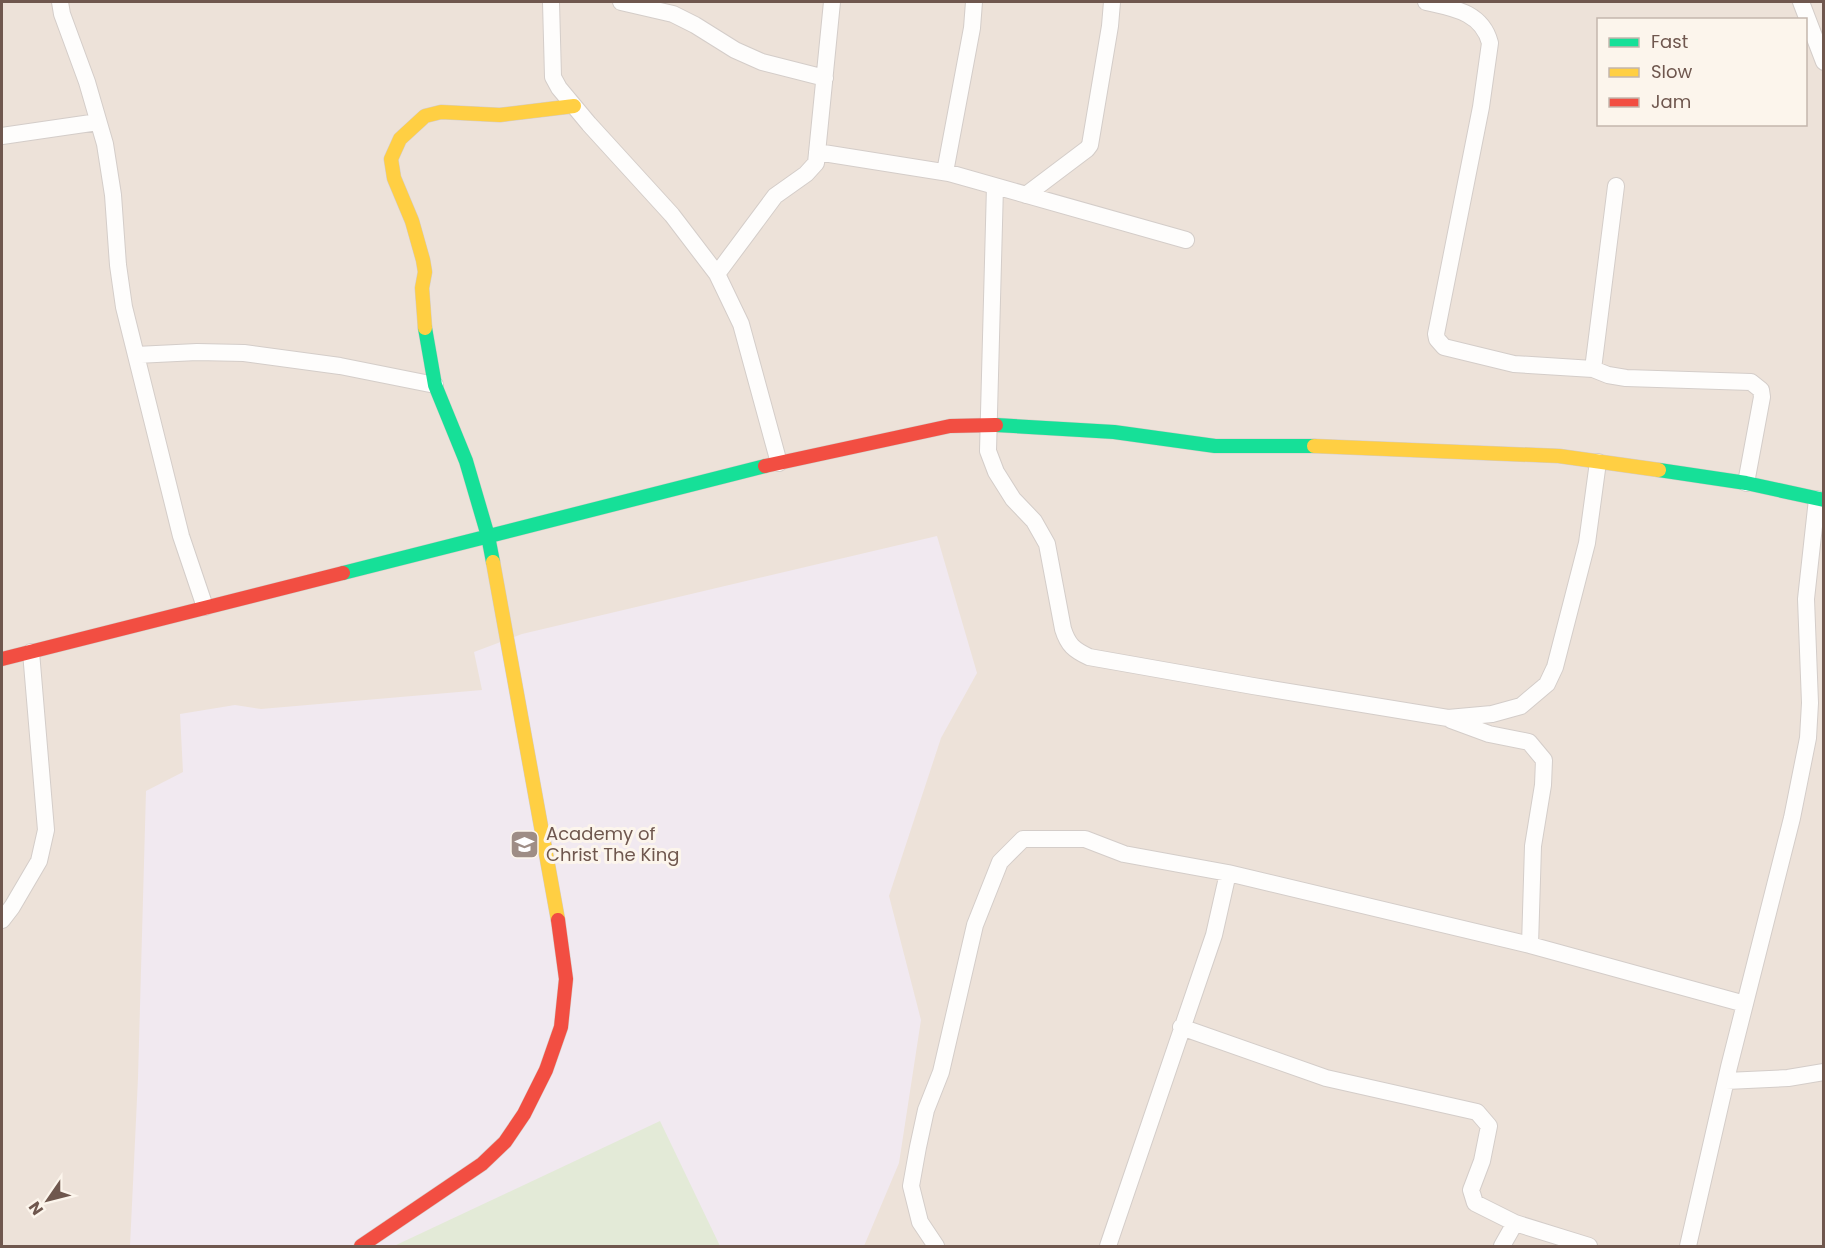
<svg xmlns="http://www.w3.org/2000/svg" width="1825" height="1248" font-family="Poppins,sans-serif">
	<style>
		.residential { fill: #ede2d9; fill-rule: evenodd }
		.education { fill: #f1e9f0 }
		.green { fill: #e3ead7 }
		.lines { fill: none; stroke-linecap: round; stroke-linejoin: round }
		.street-casing { stroke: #d4cdc9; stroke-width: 18 }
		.fast-casing { stroke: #d4ccc7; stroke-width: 15 }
		.slow-casing { stroke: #d4ccc7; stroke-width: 15 }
		.jam-casing { stroke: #d4ccc7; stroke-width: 15 }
		.street { stroke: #fefdfc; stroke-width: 16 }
		.fast { stroke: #16e098; stroke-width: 14 }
		.slow { stroke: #ffcf43; stroke-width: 14 }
		.jam { stroke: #f24e42; stroke-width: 14 }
		.labels { text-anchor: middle; stroke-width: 6; stroke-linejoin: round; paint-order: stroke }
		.poi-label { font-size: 18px; fill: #6f574e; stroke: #fcf5ec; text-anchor: start }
	</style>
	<rect width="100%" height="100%" fill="#f5f0ea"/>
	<path class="residential" d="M2 2H1823V1246H2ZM1598 20H1806V124H1598Z"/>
	<path class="education" d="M937 536 977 673 941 738 889 896 921 1020 899 1163 864 1246H130L138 1078 146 791 183 772 180 714 235 705 261 709 482 690 474 652 522 634Z"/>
	<path class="green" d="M660 1121 720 1246H394Z"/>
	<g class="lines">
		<defs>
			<path id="street" d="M60 2 62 14 87 82 105 144 113 195 118 265 124 307 181 536 205 607
				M551 2 553 77 559 88 589 124 672 215 717 274 741 324 779 463
				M621 2 673 14 695 25 735 50 762 62 825 78
				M1426 2C1453 8 1482 12 1490 43L1481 107 1436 334 1437 339 1444 347 1514 364 1593 369 1608 375 1626 378 1751 382 1761 390 1762 397 1746 483
				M1801 2 1824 62
				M2 136 98 122
				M817 152 949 173 1186 240
				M945 172 972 28 974 2
				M995 186 988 451 996 472 1013 499 1034 521 1047 544 1063 629C1068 645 1074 650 1089 657L1253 686 1448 718 1492 714 1521 706 1547 684 1555 667 1587 543 1598 462
				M1026 195 1087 149 1090 145 1110 26 1112 2
				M717 274 775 196 806 174 816 163 832 2
				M136 355 197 352 244 353 340 366 435 385
				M1593 369 1616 186
				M1451 720 1489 734 1529 742 1544 760 1543 785 1533 846 1530 945
				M1228 873 1530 945 1745 1004
				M2 920 12 907 39 861 46 830 31 652
				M1181 1027 1326 1078 1477 1112 1489 1126 1482 1161 1471 1190 1475 1203 1515 1223 1589 1246
				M1726 1081 1788 1078 1824 1072
				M936 1246 920 1222 911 1186 918 1147 926 1110 941 1072 975 925 1000 862 1023 839H1085L1124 854 1228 873 1214 935 1108 1246
				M1502 1246 1515 1223
				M1688 1246 1729 1067 1792 818 1808 738 1810 703 1806 599 1817 499"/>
			<path id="fast" d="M425 328 435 385 466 461 488 536 493 562
				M996 425 1114 432 1215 446H1314
				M1659 470 1746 483 1824 500
				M343 573 765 466"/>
			<path id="slow" d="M425 328 422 288 425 272 423 260 412 221 394 178 391 159 400 139 425 116 441 112 500 115 574 106
				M1314 446 1559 456 1659 470
				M493 562 558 920"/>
			<path id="jam" d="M765 466 950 426 996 425
				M2 659 343 573
				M361 1246 482 1164 505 1142 524 1114 546 1070 561 1027 566 979 558 920"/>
		</defs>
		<use href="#street" class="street-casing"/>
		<use href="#fast" class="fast-casing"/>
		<use href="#slow" class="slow-casing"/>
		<use href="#jam" class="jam-casing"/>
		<use href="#street" class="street"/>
		<use href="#fast" class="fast"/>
		<use href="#slow" class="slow"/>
		<use href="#jam" class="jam"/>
	</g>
	<defs>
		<symbol id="school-square" viewBox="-11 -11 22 22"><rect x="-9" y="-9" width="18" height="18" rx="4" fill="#9e8d85" stroke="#fcf5ec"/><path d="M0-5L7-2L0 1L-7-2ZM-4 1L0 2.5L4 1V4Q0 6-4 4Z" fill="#fff"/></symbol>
	</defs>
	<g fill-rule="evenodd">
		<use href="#school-square" x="508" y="828" width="33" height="33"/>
	</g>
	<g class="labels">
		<g class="poi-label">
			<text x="546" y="840">Academy of<tspan x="546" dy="21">Christ The King</tspan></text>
		</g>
	</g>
	<rect width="1825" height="1248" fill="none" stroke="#6f574e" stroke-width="6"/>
	<rect x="1597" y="18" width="210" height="108" fill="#fcf5ec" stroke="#c4b6ad" stroke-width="1.5"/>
	<rect x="1609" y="38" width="30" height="9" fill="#16e098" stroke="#c4b6ad" stroke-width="1.5"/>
	<text x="1651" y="48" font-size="18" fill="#6f574e">Fast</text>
	<rect x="1609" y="68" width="30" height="9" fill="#ffcf43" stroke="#c4b6ad" stroke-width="1.5"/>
	<text x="1651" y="78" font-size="18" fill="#6f574e">Slow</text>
	<rect x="1609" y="98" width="30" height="9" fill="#f24e42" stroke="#c4b6ad" stroke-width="1.5"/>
	<text x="1651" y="108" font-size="18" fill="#6f574e">Jam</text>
	<g transform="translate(48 1200) rotate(235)" stroke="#fcf5ec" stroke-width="4.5" paint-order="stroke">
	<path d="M0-4.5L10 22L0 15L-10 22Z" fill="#6f574e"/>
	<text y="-9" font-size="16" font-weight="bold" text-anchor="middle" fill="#6f574e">N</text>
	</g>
</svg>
